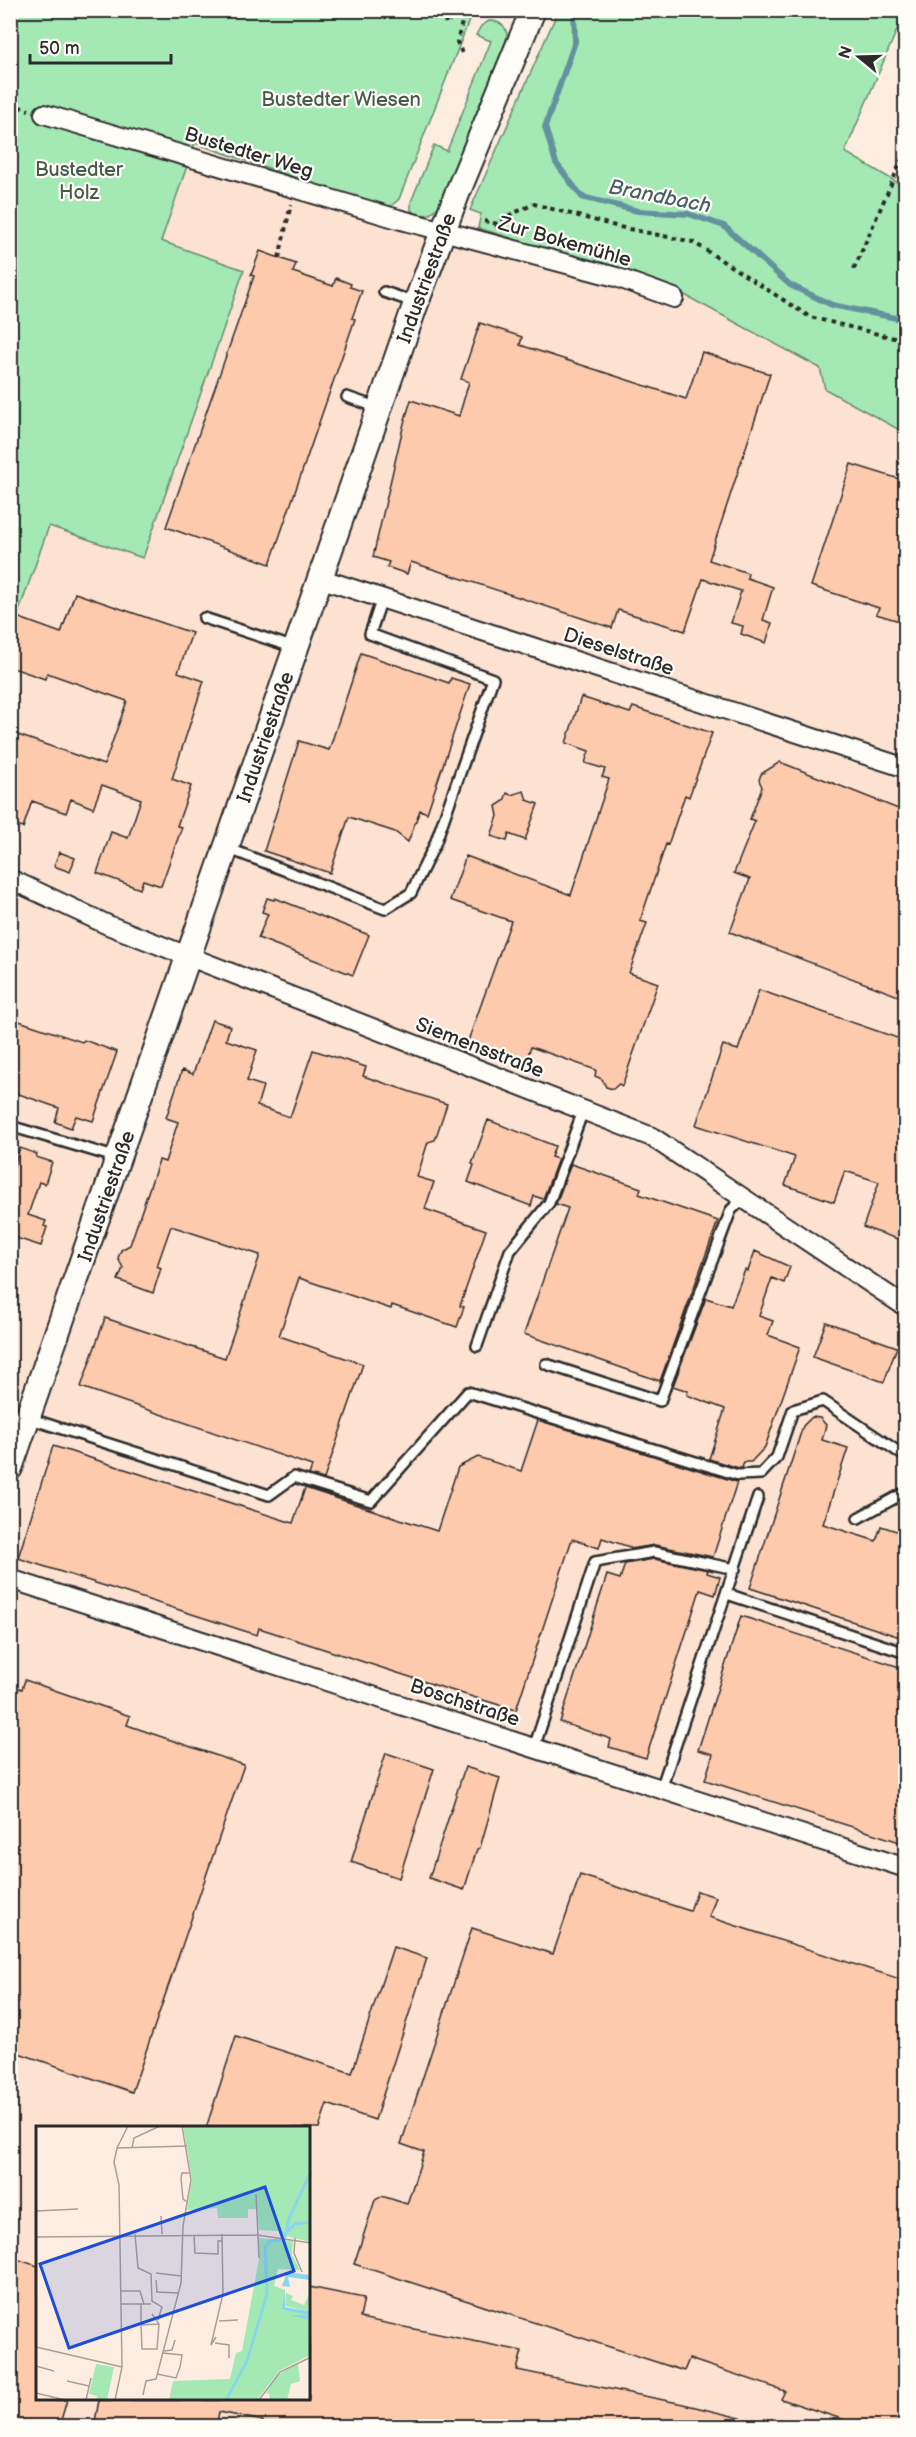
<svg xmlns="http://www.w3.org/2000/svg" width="916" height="2437" font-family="'Balsamiq Sans',sans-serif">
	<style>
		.built { fill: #fde2d1; fill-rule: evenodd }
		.green { fill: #a4e9b4; stroke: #688a70; stroke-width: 1.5 }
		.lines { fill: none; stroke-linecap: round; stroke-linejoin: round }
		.stream { stroke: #64929e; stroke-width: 6 }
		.building { fill: #fdcaad; stroke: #2b2b2b; stroke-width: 1.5 }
		.lane-casing { stroke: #2b2b2b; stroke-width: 14 }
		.street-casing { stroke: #2b2b2b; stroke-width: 22 }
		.secondary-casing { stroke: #2b2b2b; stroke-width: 28 }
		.path { stroke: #2b2b2b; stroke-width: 4; stroke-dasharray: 4.5 4.5; stroke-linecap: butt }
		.lane { stroke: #fdfcf7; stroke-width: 9 }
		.street { stroke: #fdfcf7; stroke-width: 18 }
		.secondary { stroke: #fdfcf7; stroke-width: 24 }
		.labels { text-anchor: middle; stroke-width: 4.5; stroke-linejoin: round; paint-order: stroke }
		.park-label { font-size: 20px; fill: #495a4d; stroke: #fdfcf7 }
		.street-label { font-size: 20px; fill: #2b2b2b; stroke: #fdfcf7 }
		.water-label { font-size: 21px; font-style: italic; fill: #485f64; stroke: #fdfcf7 }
		.inset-river { fill: none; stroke: #8ad7ea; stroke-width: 3 }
		.inset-road { fill: none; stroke: #a99f98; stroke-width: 1.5 }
		.view { fill: #1d4ed8; fill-opacity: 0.15; stroke: #1d4ed8; stroke-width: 3 }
		.inset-edge { fill: none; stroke: #2b2b2b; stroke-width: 3 }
	</style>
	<rect width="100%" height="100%" fill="#fdede1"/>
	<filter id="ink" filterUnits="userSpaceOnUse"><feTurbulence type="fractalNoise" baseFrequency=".0167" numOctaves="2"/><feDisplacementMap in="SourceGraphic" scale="12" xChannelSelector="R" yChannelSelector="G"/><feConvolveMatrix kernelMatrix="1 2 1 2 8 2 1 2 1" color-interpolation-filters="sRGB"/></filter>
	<g filter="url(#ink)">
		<path class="built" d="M195 143 378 206 478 228 630 274 679 292 820 368 825 389 905 433V2426H11L10 706 21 674 11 670V634L49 525 143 557 244 270 160 241ZM38 2128H309V2400H38Z"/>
		<path class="green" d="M11 11H484L472 13 399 199 390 207 378 206 195 143 161 241 244 270 143 558 49 526 11 634Z
			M558 11H905L845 152 905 187V433L825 389 820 368 679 292 630 274 478 228 481 214 470 210Z
			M489 21C502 21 509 28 506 41L439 206 430 214 417 216 411 210V202L434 145 447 151 491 41 476 35 481 26Z"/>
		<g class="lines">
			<path class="stream" d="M574 10 575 42 545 127 556 163 582 197 638 211 689 214 724 226 790 285 832 305 906 320"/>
		</g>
		<path class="building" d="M260 251 296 264 293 272 333 286 336 278 351 284 350 287 362 291 352 318 355 319 270 564 166 527 254 276 251 275Z
			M480 323 522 337 520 345 686 399 702 352 770 374 709 560 748 573 747 578 773 587 763 620 772 623 766 643 741 634 743 626 731 623 741 591 703 579 685 631 618 610 612 628 411 562 407 574 387 567 389 562 373 557 404 423 411 400 459 416 469 382 461 379Z
			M851 464 906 481V623L876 614 879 608 811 586Z
			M75 593 192 633 178 672 204 681 172 779 191 786 177 826 182 827 161 886 143 880 140 889 97 873 111 832 128 838 141 799 102 785 93 808 71 799 66 813 32 801 23 828 10 824V758L18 735 104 765 127 701 47 673 45 679 10 667V636L17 617 61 633Z
			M361 653 449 683 451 678 470 684 427 813 420 810 408 842 395 832 349 817 330 873 264 851 299 741 329 750Z
			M581 697 630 713 633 707 712 733 689 797 685 795 668 845 666 844 640 921 647 923 629 973 658 983 622 1086 619 1084 613 1089 606 1087 602 1079 595 1076 596 1070 531 1047 526 1061 468 1041 511 921 450 900 466 856 571 895 609 779 602 777 605 769 585 763 589 751 566 743Z
			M780 762 906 812V999L730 932 750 879 734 873 755 821 750 819 762 787 759 780 761 774Z
			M524 791 527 800 538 804 525 840 509 834 507 841 491 836 498 816 496 806 504 801 507 793 511 795Z
			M59 852 75 858 70 872 54 866Z
			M267 898 274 900 275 898 369 935 353 975 258 938 268 914 262 912Z
			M759 990 906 1041V1242L863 1227 879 1182 845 1171 834 1202 785 1185 795 1157 696 1125 723 1045 738 1050Z
			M10 1018 82 1042 84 1040 117 1052 93 1121 76 1116 71 1128 55 1122 59 1108 10 1091Z
			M212 1020 230 1026 226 1040 257 1050 247 1081 263 1086 257 1106 290 1117 313 1050 366 1067 363 1076 447 1104 435 1140 428 1142 417 1177 434 1182 425 1209 486 1230 460 1306 464 1307 457 1327 392 1305 391 1309 299 1278 279 1336 363 1364 324 1479 309 1475 312 1466 81 1387 105 1318 225 1358 260 1255 171 1226 157 1266 161 1268 153 1293 118 1280 123 1268 118 1258 121 1250 130 1245 159 1160 165 1162 178 1122 166 1118 182 1070 193 1074Z
			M488 1120 555 1146 551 1157 558 1159 543 1199 534 1196 531 1206 468 1182 474 1165 472 1164Z
			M20 1148 37 1154 36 1157 52 1162 45 1184 39 1182 28 1215 46 1221 44 1226 47 1227 41 1246 10 1236V1177Z
			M571 1164 641 1188 639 1194 718 1221 660 1381 524 1334 568 1208 556 1204Z
			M755 1251 790 1267 784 1283 772 1278 759 1316 773 1321 768 1335 800 1347 765 1447 751 1462H744L742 1468H739L709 1459 725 1409 687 1395 688 1391 673 1386 706 1298 731 1306 745 1270 748 1271Z
			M826 1322 897 1347 884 1382 813 1357Z
			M812 1417 820 1418 826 1425 822 1440 848 1448 823 1524 876 1541 881 1526 906 1534V1639L750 1588 803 1426Z
			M538 1420 737 1482 713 1557 655 1545 630 1549V1547L602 1538 599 1548 572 1539 516 1710 447 1689 259 1628 257 1635 18 1558 53 1446 293 1523 305 1488 437 1531 458 1467 478 1457 521 1471Z
			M654 1559 708 1570 707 1573 720 1577 715 1595 700 1590 646 1758 609 1747 611 1739 560 1722 607 1575 620 1579 625 1564Z
			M741 1616 906 1669V1844L705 1780 713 1754 698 1750Z
			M25 1680 130 1716 127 1725 244 1765 132 2092 10 2050V1685L22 1689Z
			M386 1753 434 1769 399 1878 351 1862Z
			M465 1767 500 1778 480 1848 477 1849 464 1890 429 1878Z
			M580 1875 690 1911 697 1891 716 1897 709 1917 906 1981V2427H866L781 2399 785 2391 689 2359 684 2371 354 2264 375 2200 382 2196 407 2204 424 2152 401 2144 472 1928 553 1954Z
			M393 1947 427 1958 375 2120 327 2104 319 2128H206L236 2036 352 2073Z
			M10 2257 38 2266V2400H67L59 2427H10Z
			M309 2287 364 2298 360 2318 522 2351 517 2370 683 2404 749 2420V2427H261L263 2421 219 2412 216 2427H94L99 2400H309Z"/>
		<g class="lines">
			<defs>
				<path id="lane" d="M384 292 414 302
					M347 397 379 408
					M204 618 295 648
					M227 848 385 909 411 893 435 844 493 679 370 634 382 598
					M10 1126 118 1158
					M477 1346 510 1251 549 1203 583 1111
					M546 1364 660 1401 731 1210 743 1199
					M28 1418 269 1495 294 1477 371 1501 468 1392 738 1475 761 1474 777 1457 793 1410 823 1401 906 1457
					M858 1518 906 1492
					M727 1594 906 1653
					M534 1748 595 1562 654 1552 735 1569
					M661 1789 758 1497"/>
				<path id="street" d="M44 114 398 219 616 277 674 298
					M319 578 906 768
					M10 879 108 925 652 1137 906 1307
					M10 1579 906 1868"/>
				<path id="secondary" d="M10 1468 416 303 457 194 533 10"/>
			</defs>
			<use href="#lane" class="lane-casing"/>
			<use href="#street" class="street-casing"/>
			<use href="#secondary" class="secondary-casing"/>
			<path class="path" d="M443 10 446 24 459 10
				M462 53 457 42 465 10
				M10 104 29 110
				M484 221 498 224
				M496 228 503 218 534 204 619 227 693 242 810 317 906 341
				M279 258 291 204
				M854 269 906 150"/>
			<use href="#lane" class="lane"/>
			<use href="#street" class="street"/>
			<use href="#secondary" class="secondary"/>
		</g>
	</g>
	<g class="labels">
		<g class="park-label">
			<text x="341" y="106">Bustedter Wiesen</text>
			<text x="79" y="176">Bustedter<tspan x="79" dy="23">Holz</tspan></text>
		</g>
		<g class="street-label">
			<text transform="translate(249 152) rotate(17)" y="7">Bustedter Weg</text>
			<text transform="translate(565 241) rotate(16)" y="7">Zur Bokemühle</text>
			<text transform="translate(426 278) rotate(-70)" y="7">Industriestraße</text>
			<text transform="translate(619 651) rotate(18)" y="7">Dieselstraße</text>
			<text transform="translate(265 737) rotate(-71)" y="7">Industriestraße</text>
			<text transform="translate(480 1047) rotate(21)" y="7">Siemensstraße</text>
			<text transform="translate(106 1196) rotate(-71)" y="7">Industriestraße</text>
			<text transform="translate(465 1702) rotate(18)" y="7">Boschstraße</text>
		</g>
		<g class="water-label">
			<text transform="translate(660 196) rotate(11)" y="7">Brandbach</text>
		</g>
	</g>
	<g transform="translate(36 2126)">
		<rect width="274" height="274" fill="#fdede1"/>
		<path d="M147 0H274V116L246 109 242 105 223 104 221 83H212V92H182L181 82 151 84 156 54ZM223 112 257 115 256 129 264 144 242 143 238 160 249 164 245 182 271 189 272 194 274 188V229L243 245 221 274H133L137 255 194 253 200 227 206 225 223 133ZM274 166 272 185 249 180 250 167 257 170 255 174 268 179ZM262 237 264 255 255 258 251 274H234L233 267 230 268 239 251ZM60 238 78 241 71 274H60L61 270 53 268Z" fill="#a4e9b4"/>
		<path d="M251 146 274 149V154L252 151 254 161 246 160ZM249 164V181L272 185 274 179 272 194 254 189H271L245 183Z" fill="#8ad7ea"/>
		<path class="inset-river" d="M251 106 259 98 275 96M249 112 253 92 275 46M190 274 211 235 231 168 229 121 234 115 245 114"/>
		<path class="inset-road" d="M81 22 151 20M96 22 98 12 124 0M220 68 223 132M151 76 147 73 145 52 146 47H154M0 85 42 83M125 90 126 108M99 108 102 142 115 148 116 175 126 181 122 194M158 109 159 127 182 128V115H186M0 111 221 109 275 117M259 112 258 127 266 146M120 147 145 150M120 154 121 166 142 167M85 165H104L108 178M85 178H115M105 178V199L123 198 116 188M183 195 202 194M105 199 106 223H121L123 198M180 211 175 219 187 168 186 108M179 217 193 219V232M0 221 86 241M128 225 136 224 139 214M0 240 18 245M121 248 140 252 144 241 146 229 126 227M31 255 53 260M0 267 29 274M107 269 110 255 120 253 145 157 147 100 155 54 146 0M50 274 55 252M79 274 86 241 83 59 78 36 81 22 92 0M223 274 244 246 275 231"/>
		<path class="view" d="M229 61 258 145 33 222 4 138Z"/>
		<rect width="274" height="274" class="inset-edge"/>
	</g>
	<rect width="916" height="2437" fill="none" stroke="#fdfcf7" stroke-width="36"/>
	<rect x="18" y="18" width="880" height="2401" fill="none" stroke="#2b2b2b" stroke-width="2" filter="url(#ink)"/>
	<g transform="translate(859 57) rotate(289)" stroke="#fdfcf7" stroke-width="4.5" paint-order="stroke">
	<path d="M0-4.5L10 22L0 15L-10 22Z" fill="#2b2b2b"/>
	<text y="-9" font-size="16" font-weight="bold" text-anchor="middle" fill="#2b2b2b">N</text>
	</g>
	<path d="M30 54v9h141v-9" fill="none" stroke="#2b2b2b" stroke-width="3"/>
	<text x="39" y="54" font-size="18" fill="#2b2b2b" stroke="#fdfcf7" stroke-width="4.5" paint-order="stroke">50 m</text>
</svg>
